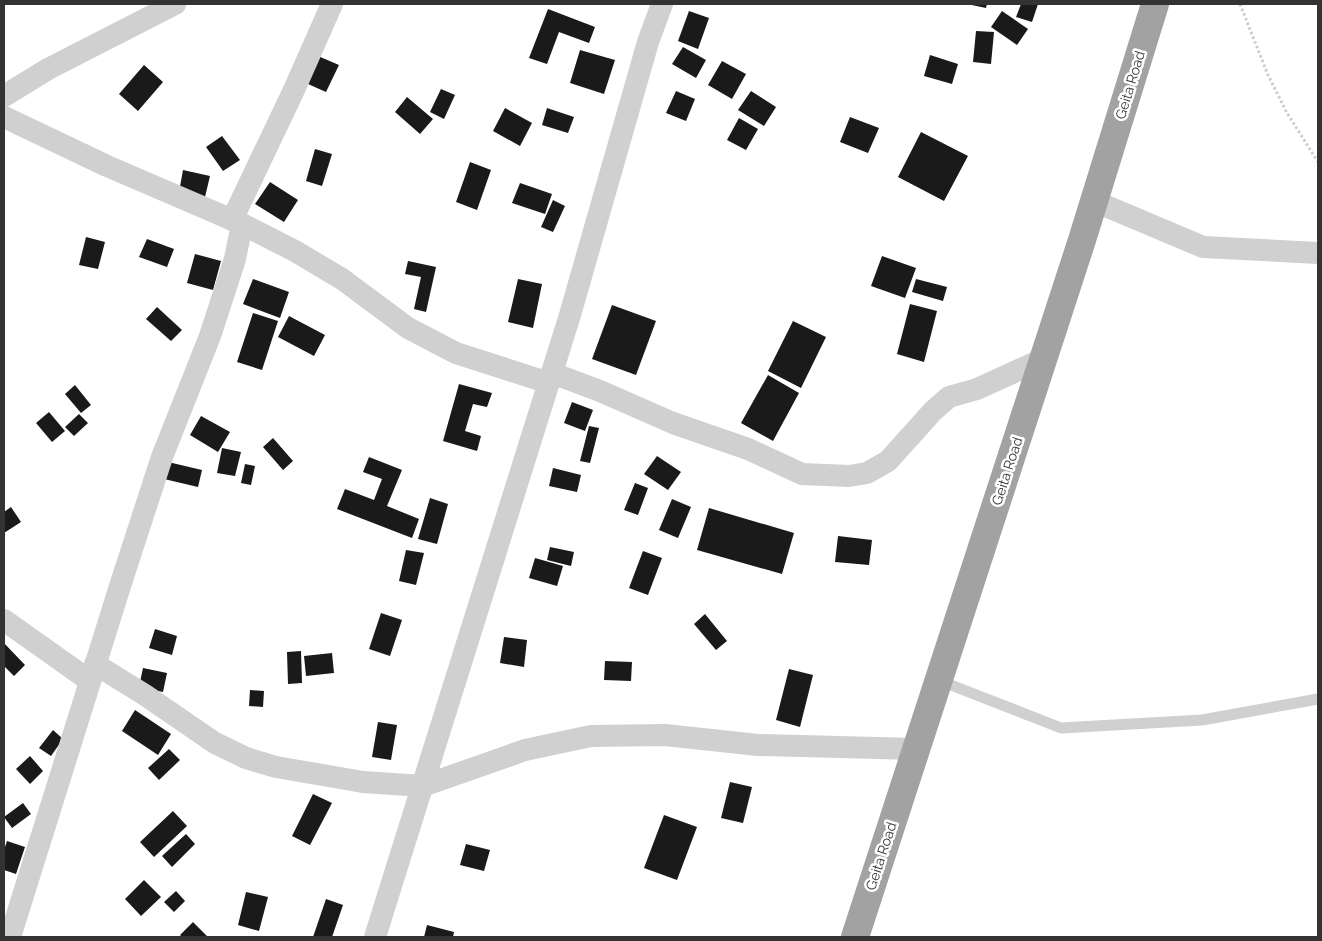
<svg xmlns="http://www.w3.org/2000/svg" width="1322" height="941" font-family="Raleway,sans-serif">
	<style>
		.building { fill: #1a1a1a }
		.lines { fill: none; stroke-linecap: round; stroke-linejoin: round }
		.path { stroke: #cdcdcd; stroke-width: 3; stroke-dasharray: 2.5 2.5; stroke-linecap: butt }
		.service { stroke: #d0d0d0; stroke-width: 11 }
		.minor { stroke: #d0d0d0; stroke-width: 22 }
		.trunk { stroke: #a2a2a2; stroke-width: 28 }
		.labels { text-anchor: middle; stroke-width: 5; stroke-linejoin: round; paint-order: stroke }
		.street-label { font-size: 14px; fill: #333; stroke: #fff }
	</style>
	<rect width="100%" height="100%" fill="#fff"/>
	<path class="building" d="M967 4H987L986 8Z
		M1021 4H1038L1032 22 1016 17Z
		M548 9 595 27 589 43 559 32 547 64 529 58Z
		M689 11 709 18 698 49 678 41Z
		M1002 11 1028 29 1017 45 991 27Z
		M976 31 994 32 991 64 973 62Z
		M683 47 706 60 696 78 672 64Z
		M580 50 615 60 604 94 570 83Z
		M311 53 339 65 326 92 299 80Z
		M930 55 958 64 952 84 924 76Z
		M722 61 746 74 732 99 708 85Z
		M144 65 163 82 138 111 119 94Z
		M441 89 455 95 444 119 430 112Z
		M676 91 695 99 686 121 666 113Z
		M751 91 776 107 764 126 738 110Z
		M407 97 433 119 420 134 395 112Z
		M505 108 532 123 520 146 493 131Z
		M547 108 574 117 568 133 542 125Z
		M850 117 879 128 868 153 840 142Z
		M739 118 758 129 746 150 727 140Z
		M921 132 968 156 944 201 898 177Z
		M222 136 240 160 223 171 206 147Z
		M315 149 332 154 322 186 306 181Z
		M470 162 491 170 477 210 456 202Z
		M183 170 210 176 205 197 179 192Z
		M270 182 298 200 284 222 255 204Z
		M520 183 552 194 545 214 512 203Z
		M553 200 565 206 553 232 541 227Z
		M86 237 105 242 98 269 79 265Z
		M147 239 174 249 167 267 139 257Z
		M195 254 221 261 213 290 187 283Z
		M882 256 916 268 905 298 871 286Z
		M408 261 436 267 426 312 414 309 421 277 405 274Z
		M253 279 289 292 280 318 243 304Z
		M518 279 542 284 533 328 508 322Z
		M916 279 947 287 943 301 912 292Z
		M910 304 937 311 924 362 897 354Z
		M612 305 656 321 636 375 592 359Z
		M157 307 182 330 171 341 146 319Z
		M253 313 278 321 262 370 237 362Z
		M289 316 325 335 314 356 278 337Z
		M793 321 826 337 801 388 768 371Z
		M768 375 799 393 773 441 741 423Z
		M459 384 492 393 487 407 473 404 465 431 481 436 477 451 443 441Z
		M75 385 91 405 81 413 65 394Z
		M572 402 593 410 585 431 564 423Z
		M49 412 65 431 52 442 36 423Z
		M79 414 88 423 74 436 65 427Z
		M201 416 230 432 218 452 190 435Z
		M589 426 599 428 590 463 580 461Z
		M273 438 293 461 283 470 263 447Z
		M222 448 241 452 235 476 217 473Z
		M657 456 681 472 668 490 644 474Z
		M369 457 402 470 387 506 419 519 412 538 337 509 345 489 374 500 382 479 363 472Z
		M168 462 202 470 198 487 164 479Z
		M245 464 255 466 251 485 241 483Z
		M553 468 581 475 577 492 549 486Z
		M635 483 648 488 638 515 624 510Z
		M430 498 448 504 437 544 418 539Z
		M672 499 691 507 678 538 659 530Z
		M11 507 21 522 4 533V512Z
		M709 508 794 533 782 574 697 550Z
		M838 536 872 540 869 565 835 562Z
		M550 547 574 552 571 566 547 560Z
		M406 550 424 553 416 585 399 581Z
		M643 551 662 558 648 595 629 588Z
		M535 558 563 566 557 586 529 578Z
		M381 613 402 620 390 656 369 649Z
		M705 614 727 641 716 650 694 624Z
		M155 629 177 636 172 655 149 648Z
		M504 637 527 640 524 667 500 663Z
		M4 643 25 665 14 676 4 666Z
		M301 651 302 683 288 684 287 652Z
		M332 653 334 673 306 676 304 656Z
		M605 661 632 662 631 681 604 680Z
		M143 668 167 673 163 692 139 687Z
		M789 669 813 675 800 727 776 720Z
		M250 690 264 691 263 707 249 706Z
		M135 710 171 734 158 755 122 731Z
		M378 722 397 725 391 760 372 757Z
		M53 730 63 739 51 756 39 748Z
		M169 749 180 760 159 780 148 768Z
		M30 756 43 771 30 784 16 769Z
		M730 782 752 787 743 823 721 818Z
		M313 794 332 803 310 845 292 836Z
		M23 803 31 814 12 828 4 817Z
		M173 811 187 826 154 857 140 842Z
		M664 815 697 827 677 880 644 868Z
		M186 834 195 844 172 867 162 856Z
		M7 841 25 847 16 874 4 870V850Z
		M466 844 490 850 484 871 460 865Z
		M144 880 161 897 141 916 125 899Z
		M176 891 185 901 174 912 164 902Z
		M246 892 268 897 259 931 238 925Z
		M326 899 343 905 332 937H313Z
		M193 922 208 937H182L180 935Z
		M427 925 454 932 453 937H424Z"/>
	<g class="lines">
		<path class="path" d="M1240 4 1268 75 1287 113 1318 162"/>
		<path class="service" d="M938 680 1061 728 1202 720 1318 699"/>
		<path class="minor" d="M4 96 48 69 175 4
			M4 117 107 166 242 224 295 251 342 279 408 328 456 353 549 383
			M1094 201 1203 247 1318 253
			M232 220 293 92 332 4
			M552 373 600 391 673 423 748 449 802 474 849 476 867 473 888 461 933 411 949 397 977 389 1043 359
			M4 620 90 681
			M95 664 145 695 215 743 246 758 276 767 363 782 423 786 525 750 591 736 665 735 758 745 916 749
			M10 937 121 583 162 457 210 336 235 259 242 224
			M375 937 570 315 648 42 662 4"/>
		<path class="trunk" d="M855 937 1082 240 1155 4"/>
	</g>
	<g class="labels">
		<g class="street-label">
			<text transform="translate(1130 85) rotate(-73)" y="5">Geita Road</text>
			<text transform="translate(1007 471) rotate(-72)" y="5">Geita Road</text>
			<text transform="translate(881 856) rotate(-72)" y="5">Geita Road</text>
		</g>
	</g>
	<rect width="1322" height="941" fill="none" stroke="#333333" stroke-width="10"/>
</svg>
